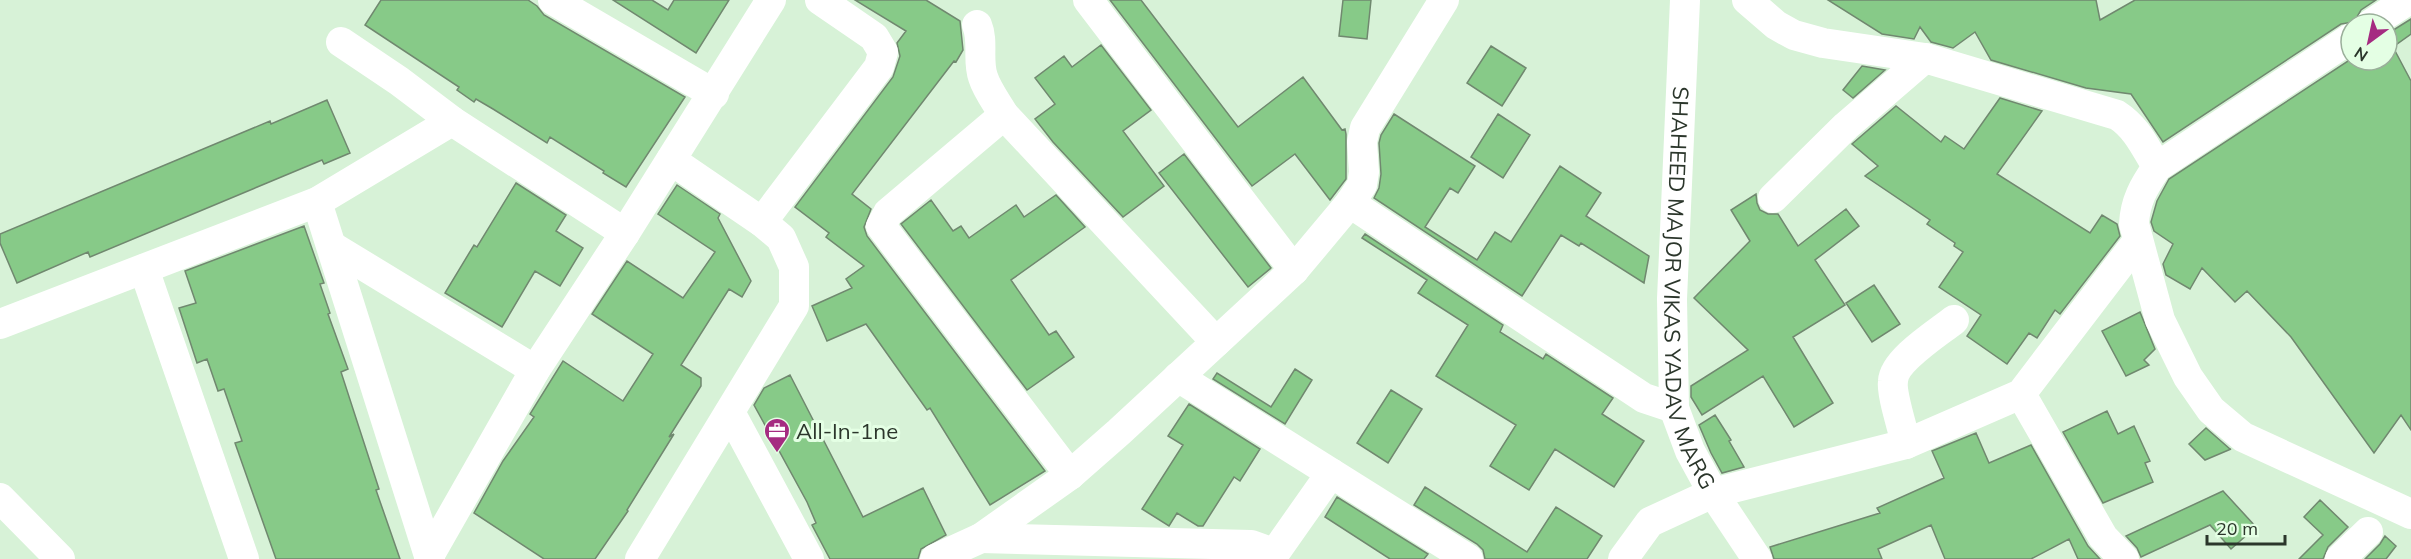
<svg xmlns="http://www.w3.org/2000/svg" width="2411" height="559" font-family="Mulish,sans-serif">
	<style>
		.building { fill: #87ca88; stroke: #70886f; stroke-width: 1.5 }
		.lines { fill: none; stroke-linecap: round; stroke-linejoin: round }
		.minor { stroke: #fff; stroke-width: 30 }
		.labels { text-anchor: middle; stroke-width: 6; stroke-linejoin: round; paint-order: stroke }
		.street-label { font-size: 22px; fill: #2b362b; stroke: #e4ffe4 }
		.poi-label { font-size: 22px; fill: #2b362b; stroke: #e4ffe4; text-anchor: start }
	</style>
	<rect width="100%" height="100%" fill="#d7f2d7"/>
	<path class="building" d="M381 0H528L537 6 544 15 685 97 626 187 603 173 604 171 550 137 547 143 493 109 476 99 474 102 457 90 459 87 365 25Z
		M613 0H652L668 10 674 0H729L696 53Z
		M855 0H926L960 21 963 50 956 62 954 61 852 194 871 209 864 227 867 236 1045 471 990 505 930 408 927 410 866 324 827 341 812 306 852 288 846 279 864 266 826 237 829 233 795 207 893 77 900 56 897 43 906 31Z
		M1110 0H1141L1238 127 1303 77 1342 130 1345 129 1346 134V179L1330 200 1295 154 1252 186Z
		M1343 0H1371L1367 39 1339 36Z
		M1828 0H2096L2100 20 2135 0H2376L2361 10 2354 22 2341 24 2163 142 2131 94 2086 88 1991 60 1975 32 1953 48 1931 42 1920 27 1914 39 1882 34Z
		M2411 19V34L2393 47 2411 81V430L2401 415 2374 453 2291 337 2247 291 2235 302 2202 268 2190 289 2166 275 2163 264 2173 244 2154 231 2151 222 2157 201 2169 179 2351 59 2387 60V34Z
		M1101 45 1151 110 1123 131 1164 186 1123 217 1053 142 1035 119 1055 104 1035 78 1064 56 1072 67Z
		M1491 46 1526 68 1502 106 1467 83Z
		M1862 66 1885 70 1853 98 1843 90Z
		M2000 98 2042 111 1997 174 2090 233 2102 215 2117 224 2120 236 2060 314 2055 310 2037 338 2029 333 2007 364 1967 336 1981 315 1939 287 1963 252 1954 246 1955 243 1927 224 1930 220 1865 176 1878 166 1852 144 1896 106 1941 142 1945 136 1964 149Z
		M327 100 350 153 324 164 322 160 90 257 88 252 17 283 0 243V234L270 121 271 124Z
		M1394 114 1475 166 1458 193 1450 188 1425 227 1477 260 1495 232 1511 242 1560 166 1601 193 1586 216 1649 256 1644 283 1581 243 1579 246 1561 235 1522 296 1374 198 1379 188 1381 174 1379 143 1381 135Z
		M1498 114 1530 135 1503 178 1471 157Z
		M1184 154 1271 268 1248 287 1159 173Z
		M516 183 566 215 556 231 583 248 560 286 535 271 502 327 445 293 474 245 477 247Z
		M677 185 720 214 718 218 751 281 742 297 729 289 681 365 701 378V386L669 437 674 434 627 510 628 511 595 559H544L474 513 503 461 534 417 530 414 563 361 623 401 653 354 592 314 627 261 683 298 715 252 658 214Z
		M1756 194 1757 203 1760 210 1768 214H1778L1798 246 1846 209 1859 226 1815 260 1845 305 1793 337 1833 403 1794 427 1763 376 1702 415 1691 397V386L1748 350 1694 298 1750 241 1731 210Z
		M1056 195 1085 227 1011 280 1049 335 1056 331 1074 357 1027 390 901 224 931 200 953 231 961 226 969 238 1016 205 1024 217Z
		M304 226 324 283 320 284 330 313 328 314 348 369 341 372 379 489 376 490 400 559H276L235 443 242 441 224 389 218 391 207 359 197 363 179 308 196 303 185 271Z
		M1365 234 1503 325 1500 332 1543 359 1546 354 1613 398 1602 414 1644 441 1614 487 1555 449 1529 490 1490 466 1516 425 1436 376 1468 325 1418 293 1427 280 1362 238Z
		M1874 285 1900 324 1872 342 1846 303Z
		M2140 312 2155 349 2144 360 2149 365 2126 376 2102 331Z
		M1295 369 1312 380 1285 424 1213 379 1217 373 1271 407Z
		M790 375 863 517 923 488 946 535 921 549 918 559H830L812 525 816 523 807 502 754 405 764 388Z
		M1391 390 1422 409 1388 463 1357 443Z
		M1189 404 1260 449 1240 481 1234 477 1203 526H1198L1177 513 1169 526 1142 509 1183 445 1168 436Z
		M2107 411 2118 434 2134 426 2150 461 2145 463 2153 482 2103 503 2063 432Z
		M1715 415 1731 440 1729 441 1744 467 1722 473 1711 453 1699 425Z
		M2206 428 2230 449H2231L2205 460 2189 444Z
		M1976 433 1989 463 2031 445 2088 546 2100 559H2078L2069 539 2031 559H1945L1931 525 1878 549 1882 559H1774L1770 547 1880 513 1877 508 1944 478 1932 451Z
		M1425 487 1527 552 1556 507 1602 536 1587 559H1485L1483 550 1477 544 1414 505Z
		M2223 491 2256 527 2231 549 2210 525 2141 557 2137 548 2126 536Z
		M1337 497 1428 554 1424 559H1390L1325 517Z
		M2320 500 2348 527 2328 547 2323 559H2299L2323 535 2304 517Z
		M2385 536 2396 546 2386 559H2365L2380 544Z"/>
	<g class="lines">
		<g class="minor">
			<path d="M553 0 714 94"/>
			<path d="M1088 0 1294 270"/>
			<path id="s1" d="M1685 0 1672 299 1674 408 1690 451 1713 493 1757 559"/>
			<path d="M1747 0 1776 25 1794 35 1823 43 1925 58 2117 115C2137 128 2145 147 2157 167 2144 186 2135 201 2134 224L2160 320 2188 377 2211 410 2243 437 2411 514"/>
			<path d="M2371 24 2408 0"/>
			<path d="M977 25C984 42 977 60 983 77 987 90 997 103 1004 115L1216 342"/>
			<path d="M341 42 399 81 452 121 625 233"/>
			<path d="M1004 115 888 213 881 226 1070 475"/>
			<path d="M2157 167 2351 38"/>
			<path d="M1773 198 1846 126 1925 58"/>
			<path d="M317 202 430 559"/>
			<path d="M1350 203 1644 398 1674 408"/>
			<path d="M762 222 879 67 883 52 874 37 820 0"/>
			<path d="M333 247 535 370"/>
			<path d="M144 269 244 559"/>
			<path d="M0 324 317 202 452 121"/>
			<path d="M1178 377 1468 559"/>
			<path d="M2021 394 2103 537 2124 559"/>
			<path d="M730 412 809 559"/>
			<path d="M1906 444C1903 429 1891 394 1893 381 1894 360 1938 333 1954 320"/>
			<path d="M0 498 60 559"/>
			<path d="M981 538 1251 545 1268 551 1274 559"/>
			<path d="M429 556 535 370 625 233 771 0"/>
			<path d="M1272 557 1331 473"/>
			<path d="M640 559 794 306V267L781 238 762 222 671 160"/>
			<path d="M935 559 981 538 1070 475 1119 432 1294 270 1350 203 1362 185 1364 172 1362 142 1365 128 1444 0"/>
			<path d="M1623 559 1650 522 1713 493 1906 444 2021 394 2137 242"/>
			<path d="M2340 559 2368 532"/>
		</g>
	</g>
	<defs>
		<symbol id="office-pin" viewBox="-11 -11 22 30"><path d="M0 17L-7.5 6A9.5 9.5 0 1 1 7.5 6Z" fill="#a52b81" stroke="#e4ffe4"/><path d="M-6-3h4V-5.5h4V-3h4V5H-6ZM-1-4.5V-3h2v-1.5ZM-6 0V1H6V0Z" fill="#fff"/></symbol>
	</defs>
	<g fill-rule="evenodd">
		<use href="#office-pin" x="762" y="416" width="30" height="40"/>
	</g>
	<g class="labels">
		<g class="street-label">
			<text dy="8" stroke="none"><textPath href="#s1" startOffset="291">SHAHEED MAJOR VIKAS YADAV MARG</textPath></text>
		</g>
		<g class="poi-label">
			<text x="796" y="439">All-In-1ne</text>
		</g>
	</g>
	<g transform="translate(2369 42) rotate(213)"><circle r="28" fill="#e4ffe4" stroke="#9aaf9a" stroke-width="1.5"/>
	<path d="M0-4.5L10 22L0 15L-10 22Z" fill="#a52b81"/>
	<text y="-9" font-size="16" font-weight="bold" text-anchor="middle" fill="#2b362b">N</text>
	</g>
	<path d="M2207 535v9h78v-9" fill="none" stroke="#2b362b" stroke-width="3"/>
	<text x="2216" y="535" font-size="18" fill="#2b362b" stroke="#e4ffe4" stroke-width="4.5" paint-order="stroke">20 m</text>
</svg>
